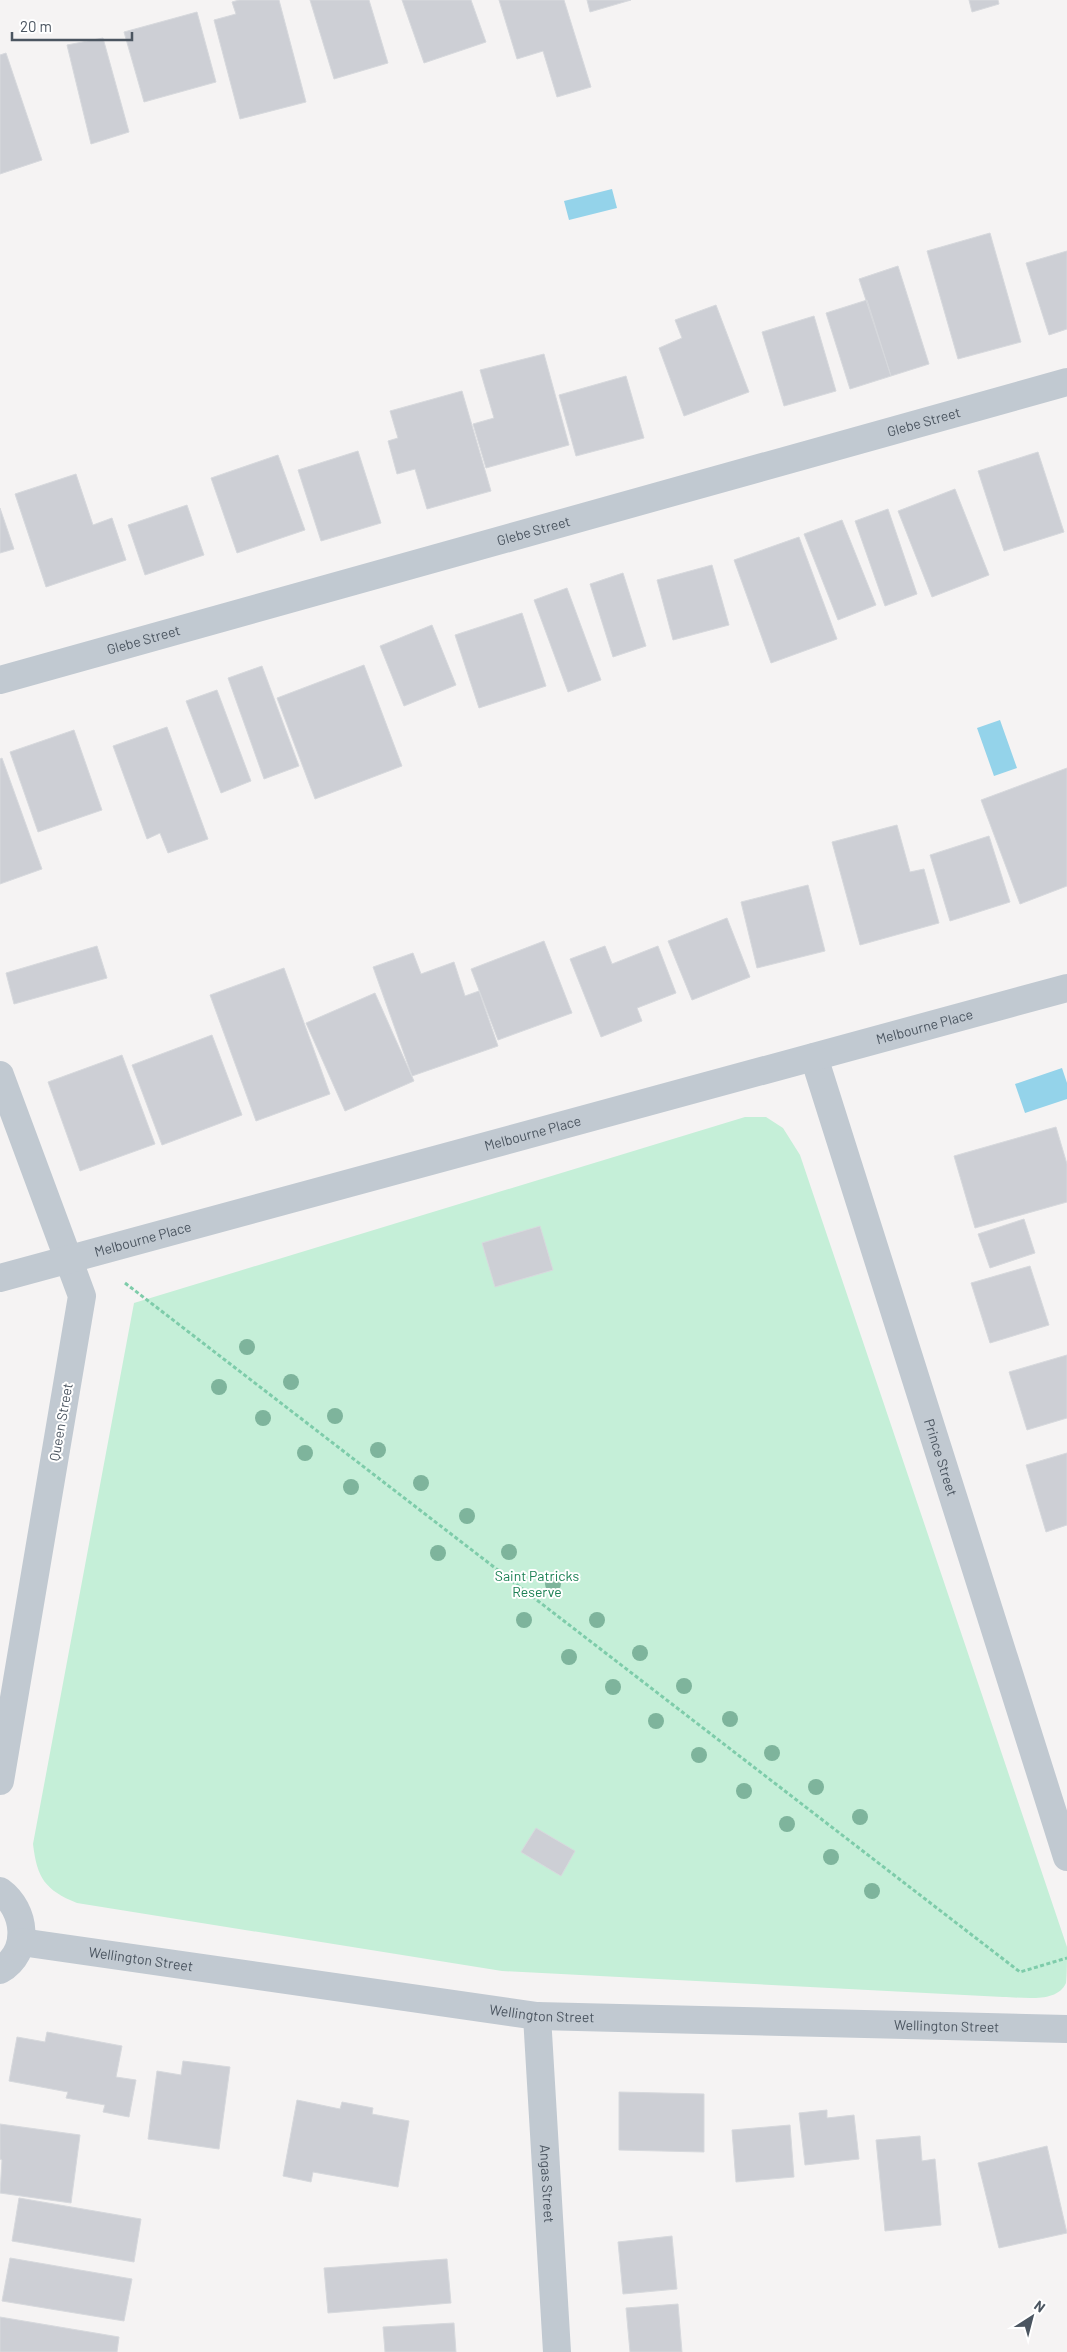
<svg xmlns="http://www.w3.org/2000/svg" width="1067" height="2352" font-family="Barlow,sans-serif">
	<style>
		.green { fill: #c5efd8 }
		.water { fill: #94d3ea }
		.building { fill: #cdcfd5; stroke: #d7d9dd }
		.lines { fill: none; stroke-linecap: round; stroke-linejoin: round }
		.path { stroke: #7eccaa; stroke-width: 3; stroke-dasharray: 4 2.5; stroke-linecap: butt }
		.minor { stroke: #c1c9d1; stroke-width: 28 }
		.tree { fill: #7eb49c }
		.labels { text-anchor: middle; stroke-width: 4; stroke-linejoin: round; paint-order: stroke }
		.street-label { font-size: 14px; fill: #4b5560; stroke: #fff }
		.park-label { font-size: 14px; fill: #1c8054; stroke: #fff }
	</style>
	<rect width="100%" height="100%" fill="#f5f3f3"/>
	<path class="green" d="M745 1117H766L783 1128 800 1155 1067 1947C1067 1957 1067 1975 1066 1983 1057 2004 1021 1997 1003 1997L502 1971 77 1903C45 1890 37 1878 33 1844L134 1303Z"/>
	<path class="water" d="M612 189 617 208 569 220 564 201Z
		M1000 720 1017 768 994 776 977 728Z
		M1062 1068 1067 1083V1099L1025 1113 1015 1084Z"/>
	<path class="building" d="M239 0H279L306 102 240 119 214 20 236 14 232 2Z
		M310 0H369L388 63 334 79Z
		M402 0H471L486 42 424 63Z
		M499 0H564L591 87 557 97 543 51 517 59Z
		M587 0H631L590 12Z
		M969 0H998L999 4 972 12Z
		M197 12 216 82 144 102 124 32Z
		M103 38 129 132 91 144 67 45Z
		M6 53 42 160 0 174V55Z
		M990 233 1021 342 958 359 927 251Z
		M1067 251V329L1049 335 1026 263Z
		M898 266 929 364 891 376 859 279Z
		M867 300 891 376 850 389 826 313Z
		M716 305 749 392 684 416 659 348 682 338 675 320Z
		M814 316 836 391 784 406 762 332Z
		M544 354 569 445 486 468 473 424 494 418 480 370Z
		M626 376 644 438 576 456 559 395Z
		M462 391 491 491 427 509 415 469 397 474 388 441 398 438 390 411Z
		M358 451 381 523 321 541 298 470Z
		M1038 452 1064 532 1004 551 978 471Z
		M278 455 305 530 237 553 211 478Z
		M76 474 93 525 112 518 126 560 46 587 15 494Z
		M955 489 989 575 932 597 898 511Z
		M187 505 204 555 145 575 128 525Z
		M0 508 14 549 0 553Z
		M888 509 917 594 885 606 855 521Z
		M842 520 876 605 838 620 804 534Z
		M799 537 837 639 771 663 734 560Z
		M712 565 729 625 673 640 657 580Z
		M623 573 646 646 613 657 590 584Z
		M567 588 601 680 568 692 534 600Z
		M522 613 546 686 479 708 455 635Z
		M432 625 456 685 404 706 380 646Z
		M364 665 402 766 315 799 277 698Z
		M262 666 299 766 264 779 228 678Z
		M217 690 251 781 221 793 186 701Z
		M167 727 208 839 168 853 160 833 147 839 113 746Z
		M74 730 102 810 38 832 10 752Z
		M2 758 42 869 0 884V759Z
		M1067 768V886L1020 904 981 800Z
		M897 825 910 872 924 869 939 923 860 945 832 842Z
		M989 836 1010 902 950 921 930 855Z
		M808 885 825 951 757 968 741 902Z
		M727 918 750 977 692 1000 668 941Z
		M544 941 572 1013 498 1040 471 969Z
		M97 946 107 978 14 1004 6 973Z
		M605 946 612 964 658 946 676 993 637 1008 642 1021 601 1037 570 959Z
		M413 953 421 974 454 962 465 996 479 991 498 1046 412 1076 373 967Z
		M284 968 330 1094 256 1121 210 995Z
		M375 993 414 1081 345 1111 306 1023Z
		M212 1035 242 1115 162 1145 132 1065Z
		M122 1055 155 1144 80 1171 48 1082Z
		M1056 1127 1067 1164V1202L975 1228 954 1156Z
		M1024 1219 1035 1253 990 1268 978 1234Z
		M540 1226 553 1270 495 1287 482 1243Z
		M1030 1266 1049 1325 990 1343 971 1283Z
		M1067 1355V1418L1027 1430 1009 1372Z
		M1067 1453V1525L1046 1532 1026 1465Z
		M536 1828 575 1851 561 1876 521 1852Z
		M47 2032 122 2046 116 2077 136 2080 129 2117 103 2112 105 2105 66 2098 68 2092 9 2081 17 2037 45 2042Z
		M183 2061 230 2067 219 2149 148 2139 157 2071 181 2075Z
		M619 2092 704 2094V2152L619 2150Z
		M297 2100 340 2109 342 2102 373 2108 372 2114 409 2121 398 2187 313 2172 311 2182 283 2176Z
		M827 2110V2118L854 2115 859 2159 805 2165 799 2113Z
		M0 2124 80 2135 71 2203 0 2193 2 2160 0 2159Z
		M790 2125 794 2177 736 2182 732 2130Z
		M920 2136 922 2161 935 2159 941 2225 885 2231 876 2140Z
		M1047 2146 1067 2233 999 2248 978 2163Z
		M19 2198 141 2219 134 2262 12 2241Z
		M672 2236 677 2289 623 2294 618 2242Z
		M10 2258 132 2279 124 2321 2 2301Z
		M447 2259 451 2303 328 2313 324 2268Z
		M678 2304 682 2352H630L626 2308Z
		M0 2317 119 2337 117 2352H0Z
		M454 2323 456 2352H385L383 2327Z"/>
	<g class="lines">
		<path class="path" d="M125 1283 1020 1972 1067 1958"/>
		<g class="minor">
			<path id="s1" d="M0 680 1067 382"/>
			<path id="s2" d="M814 1057 1067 1857"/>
			<path d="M0 1075 82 1296 0 1781"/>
			<path id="s3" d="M0 1278 1067 988"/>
			<path d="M0 1891C26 1910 31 1952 0 1970"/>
			<path id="s4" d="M21 1942 537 2016 1067 2029"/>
			<path id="s5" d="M537 2016 557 2352"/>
		</g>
	</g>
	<g class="tree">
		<circle cx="247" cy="1347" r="8"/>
		<circle cx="291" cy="1382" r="8"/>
		<circle cx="219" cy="1387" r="8"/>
		<circle cx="335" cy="1416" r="8"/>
		<circle cx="263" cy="1418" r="8"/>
		<circle cx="378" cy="1450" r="8"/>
		<circle cx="305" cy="1453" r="8"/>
		<circle cx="421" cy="1483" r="8"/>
		<circle cx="351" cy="1487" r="8"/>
		<circle cx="467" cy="1516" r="8"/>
		<circle cx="509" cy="1552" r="8"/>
		<circle cx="438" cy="1553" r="8"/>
		<circle cx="553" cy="1584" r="8"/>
		<circle cx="524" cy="1620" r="8"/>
		<circle cx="597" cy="1620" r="8"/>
		<circle cx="640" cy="1653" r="8"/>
		<circle cx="569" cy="1657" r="8"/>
		<circle cx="684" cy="1686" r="8"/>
		<circle cx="613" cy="1687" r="8"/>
		<circle cx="730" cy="1719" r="8"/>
		<circle cx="656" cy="1721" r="8"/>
		<circle cx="772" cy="1753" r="8"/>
		<circle cx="699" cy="1755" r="8"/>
		<circle cx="816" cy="1787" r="8"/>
		<circle cx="744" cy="1791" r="8"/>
		<circle cx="860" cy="1817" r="8"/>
		<circle cx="787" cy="1824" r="8"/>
		<circle cx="831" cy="1857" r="8"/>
		<circle cx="872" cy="1891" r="8"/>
	</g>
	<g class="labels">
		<g class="street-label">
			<text dy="5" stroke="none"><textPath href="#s1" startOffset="959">Glebe Street</textPath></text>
			<text dy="5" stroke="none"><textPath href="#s1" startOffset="554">Glebe Street</textPath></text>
			<text dy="5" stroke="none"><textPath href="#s1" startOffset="149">Glebe Street</textPath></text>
			<text dy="5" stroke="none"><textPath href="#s3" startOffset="958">Melbourne Place</textPath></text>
			<text dy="5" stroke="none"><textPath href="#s3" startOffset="552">Melbourne Place</textPath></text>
			<text dy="5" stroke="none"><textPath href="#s3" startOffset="148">Melbourne Place</textPath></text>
			<text transform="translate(61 1422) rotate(-80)" y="5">Queen Street</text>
			<text dy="5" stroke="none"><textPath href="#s2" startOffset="420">Prince Street</textPath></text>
			<text dy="5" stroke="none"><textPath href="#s4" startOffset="121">Wellington Street</textPath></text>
			<text dy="5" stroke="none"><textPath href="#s4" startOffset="526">Wellington Street</textPath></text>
			<text dy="5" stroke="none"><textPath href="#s4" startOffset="931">Wellington Street</textPath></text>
			<text dy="5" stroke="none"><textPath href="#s5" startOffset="168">Angas Street</textPath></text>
		</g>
		<g class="park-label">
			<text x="537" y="1581">Saint Patricks<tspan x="537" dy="16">Reserve</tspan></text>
		</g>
	</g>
	<g transform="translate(1032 2317) rotate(36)" stroke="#ffffff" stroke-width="4" paint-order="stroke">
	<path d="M0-4L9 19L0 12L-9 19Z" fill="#4b5560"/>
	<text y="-8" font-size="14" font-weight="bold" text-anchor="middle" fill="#4b5560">N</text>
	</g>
	<path d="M12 32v8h120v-8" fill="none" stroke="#4b5560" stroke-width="2.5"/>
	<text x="20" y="32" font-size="15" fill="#4b5560" stroke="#ffffff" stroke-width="4" paint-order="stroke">20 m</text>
</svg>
